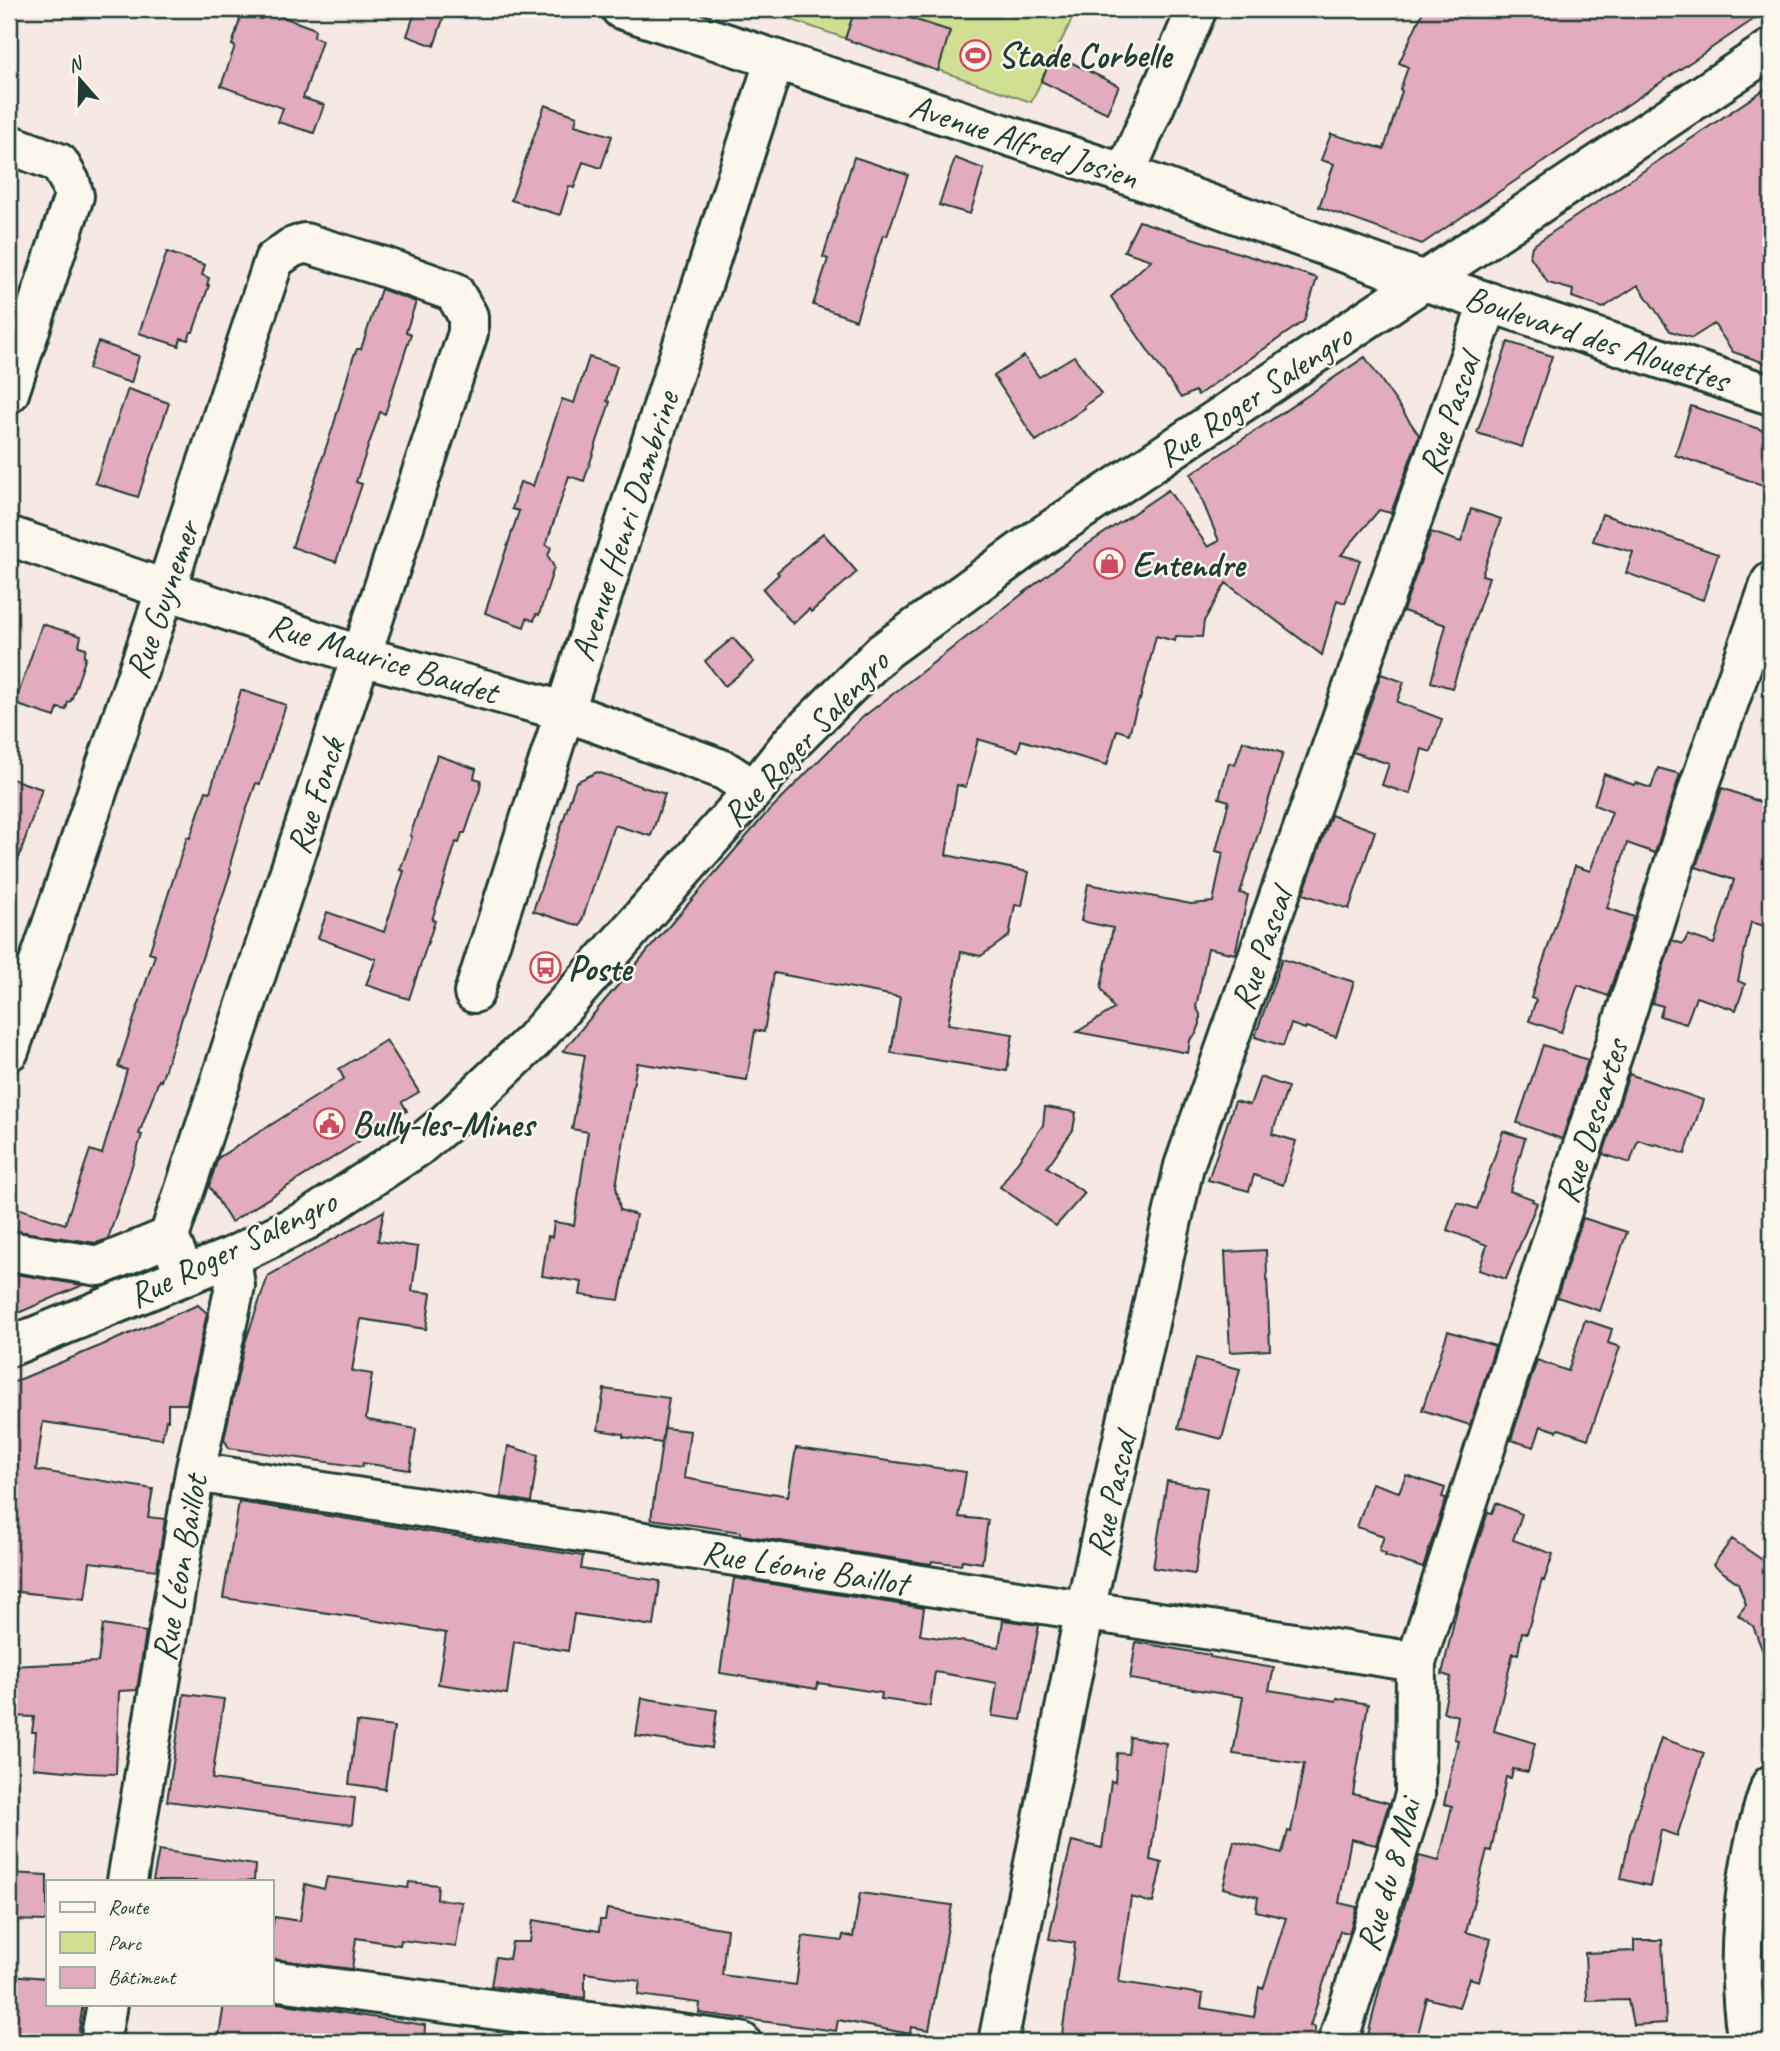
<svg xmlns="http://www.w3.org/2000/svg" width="1780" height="2051" font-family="Caveat,sans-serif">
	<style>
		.green { fill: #d1df92; stroke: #788e63; stroke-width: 2 }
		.building { fill: #e3abbe; stroke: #1f3d34; stroke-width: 2 }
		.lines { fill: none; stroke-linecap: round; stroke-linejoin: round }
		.minor-casing { stroke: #1f3d34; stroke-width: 44 }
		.minor { stroke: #fbf7ec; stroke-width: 38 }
		.labels { text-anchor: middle; stroke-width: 5; stroke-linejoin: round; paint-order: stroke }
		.poi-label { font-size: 35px; font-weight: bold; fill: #1f3d34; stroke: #fbf7ec; text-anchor: start }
		.street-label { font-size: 35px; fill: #1f3d34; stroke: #fbf7ec }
	</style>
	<rect width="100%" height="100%" fill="#f6e8e3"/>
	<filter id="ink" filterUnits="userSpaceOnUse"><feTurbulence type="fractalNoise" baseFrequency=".0143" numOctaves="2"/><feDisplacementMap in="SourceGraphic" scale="14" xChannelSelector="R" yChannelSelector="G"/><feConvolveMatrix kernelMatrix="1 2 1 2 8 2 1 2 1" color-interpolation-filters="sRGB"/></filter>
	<g filter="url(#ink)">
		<path class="green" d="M760 9H1077L1031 102Z"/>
		<path class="building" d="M416 9H423L444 16 434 46 407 36Z
			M855 9H882L950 31 938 71 845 39Z
			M1424 9H1769L1422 244 1319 207 1334 164 1321 160 1331 134 1384 149 1402 91 1400 90 1408 67 1399 63Z
			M264 10 315 29 314 37 322 40 303 98 324 105 314 133 278 122 283 108 221 86 235 46 232 45 242 13 261 19Z
			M1054 54 1119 86 1107 113 1041 81Z
			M1771 85V365L1733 352 1714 324 1692 338 1670 331 1638 285 1603 308 1572 297 1573 290 1548 283 1530 256 1532 246Z
			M545 105 577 116 575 125 612 136 601 168 583 162 574 188 569 186 560 215 511 200Z
			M854 157 908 175 887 236 883 235 856 320 813 305 828 259 823 257Z
			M955 158 984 169 970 214 939 205Z
			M1139 221 1317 278 1304 321 1198 395 1195 391 1181 398 1111 297 1151 260 1124 251Z
			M167 252 205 265 202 275 209 278 207 285H209L193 332H191L188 340 181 338 179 346 139 333Z
			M381 289 416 302 406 332 411 334 385 414 380 412 356 482 362 484 336 562 292 547 333 427 353 358 357 349H361Z
			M98 342 139 356 131 383 88 369Z
			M1508 342 1552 356 1522 447 1477 433Z
			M1024 356 1039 377 1074 356 1101 394 1084 406 1085 408 1036 441 994 376Z
			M589 357 617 366 607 401 610 402 584 481 569 476 546 545 551 547 548 556 554 567 539 615 536 614 534 621 527 618 524 627 485 613 519 511 512 509 520 482 533 486 562 399 574 403Z
			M1365 357 1419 435 1391 513 1379 510 1341 555 1360 560 1345 603 1337 600 1322 655 1226 583 1204 621 1202 637 1176 636 1175 641 1156 636 1140 700 1139 699 1129 734 1117 730 1107 765 1021 740 1018 751 978 739 966 787 957 785 946 855 1029 872 1022 906 1015 905 1009 936 981 956 961 952 948 1024 1013 1034 1007 1071 891 1053 900 997 774 973 764 1032 755 1030 747 1080 637 1063 616 1186 620 1210 636 1215 619 1300 580 1295 582 1282 542 1276 548 1236 552 1237 554 1222 574 1225 588 1132 572 1129 585 1055 563 1051 606 999 765 815 859 720 1082 548 1168 490 1208 547 1219 541 1191 474Z
			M128 389 169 403 138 497 95 483Z
			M1691 406 1771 433V488L1675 455Z
			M1471 509 1501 519 1482 575 1489 577 1452 688 1431 682 1446 625 1403 611 1431 532 1461 542Z
			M1602 514 1718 554 1703 600 1626 573 1633 552 1593 541Z
			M823 533 857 572 811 612 809 609 793 624 763 589 779 574 777 572Z
			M42 624 81 636 79 646 86 648 84 656 86 657 71 701 68 702 66 710 58 708 55 717 15 704Z
			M733 638 754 662 725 686 705 661Z
			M1381 674 1404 682 1397 702 1442 719 1431 752 1422 749 1410 794 1382 785 1389 764 1353 752Z
			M241 690 286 705 260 784 256 783 244 817 231 861 230 869 231 871 161 1081 159 1080 139 1134 142 1135 108 1239 96 1243 9 1230 15 1207 65 1224 90 1150 102 1154 127 1070 118 1067 155 955 149 953 187 837 190 838 206 791 210 792Z
			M1243 741 1283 753 1240 893 1248 895 1235 954 1208 948 1196 1007 1200 1014V1024L1196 1034 1190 1040 1188 1053 1077 1032 1114 1009 1101 988 1113 928 1081 921 1088 884 1191 904 1213 902 1223 853 1216 851 1229 801 1219 798 1229 763 1235 765Z
			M437 755 476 769 474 778 481 780 480 789 465 833H462L459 843 456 842 432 920 435 921 409 999 366 985 376 959 318 938 327 912 384 932 404 871 400 870 412 837 410 836Z
			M1658 768 1680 774 1655 853 1627 843 1607 908 1634 917 1608 996 1578 985 1561 1032 1529 1021 1536 1000 1531 998 1575 866 1590 871 1612 812 1594 805 1604 774 1634 785 1636 783 1651 788Z
			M597 772 665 794 651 836 614 825 580 926 533 911 576 782Z
			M9 778 42 789 14 872 9 871Z
			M1722 788 1771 806V891L1764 926 1751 922 1738 981 1745 984 1736 1010 1696 997 1686 1024 1660 1016 1663 1006 1652 1003 1672 940 1683 944 1688 935 1714 944 1734 880 1696 867Z
			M1331 815 1375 831 1349 909 1303 894Z
			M1282 959 1354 982 1336 1037 1306 1027 1305 1029 1291 1024 1283 1046 1255 1037Z
			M386 1040 419 1092 402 1102 407 1111 231 1222 209 1186 218 1158 344 1079 339 1069Z
			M1543 1045 1588 1060 1562 1139 1517 1123Z
			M1629 1074 1703 1100 1685 1154 1656 1144 1653 1145 1638 1140 1630 1163 1603 1154Z
			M1260 1077 1288 1087 1272 1134 1296 1141 1283 1185 1254 1175 1249 1191 1208 1180 1235 1101 1250 1105Z
			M1045 1107 1076 1112 1073 1130 1047 1167 1085 1193 1056 1226 1000 1187 1043 1125Z
			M1503 1131 1525 1138 1510 1191 1533 1199 1532 1201 1537 1203 1506 1279 1479 1270 1487 1245 1447 1230 1457 1202 1477 1209Z
			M384 1211 378 1241 418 1247 412 1291 431 1293 426 1329 361 1319 352 1371 372 1374 366 1418 368 1420 416 1429 410 1470 363 1463 362 1467 229 1448 224 1439 245 1343 268 1276Z
			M1583 1218 1627 1232 1600 1311 1557 1297Z
			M1266 1250 1270 1350 1230 1352 1225 1252Z
			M9 1273 83 1285 9 1317Z
			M198 1305 207 1313 187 1404H168V1420H166L162 1439 43 1422 36 1470 153 1489 148 1517 165 1519 157 1570 90 1562 85 1599 9 1591V1384Z
			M1585 1320 1612 1329 1608 1343 1620 1347 1588 1439 1559 1429 1557 1431 1541 1426 1534 1447 1511 1440 1537 1360 1568 1371Z
			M1448 1331 1495 1346 1470 1425 1422 1410Z
			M1196 1358 1240 1369 1222 1439 1178 1428Z
			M604 1389 669 1398 662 1443 623 1437V1434L598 1430Z
			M664 1428 690 1431 684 1478 770 1494 772 1493 788 1496 796 1448 966 1472 959 1517 988 1520 982 1563 962 1560 961 1565 932 1561 931 1564 741 1535V1532L651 1519Z
			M508 1446 538 1455 531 1502 501 1497Z
			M1406 1475 1445 1488 1442 1497 1446 1498 1423 1568 1385 1556 1386 1554 1379 1551 1384 1536 1357 1527 1372 1483 1399 1492Z
			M1167 1481 1207 1488 1195 1574 1153 1568Z
			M239 1502 583 1556 581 1569 660 1581 654 1626 574 1614 568 1651 514 1642 507 1694 438 1684 446 1633 356 1617 223 1598Z
			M1496 1503 1522 1514 1513 1540 1553 1554 1544 1581 1542 1580 1527 1633 1522 1632 1518 1654 1513 1653 1494 1731 1535 1743 1528 1772 1513 1769 1511 1778 1506 1777 1491 1851 1487 1850 1466 1932 1491 1939 1479 1981 1469 1978 1459 2007 1427 1998 1416 2042H1370L1371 2035H1368L1386 1962 1401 1914H1402L1419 1856 1439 1861 1452 1806 1444 1804 1458 1740 1454 1739 1458 1716 1443 1712 1451 1677 1442 1674 1459 1600 1488 1512 1492 1513Z
			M1732 1539 1771 1566V1665H1768L1753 1626 1738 1615 1746 1605 1738 1583 1713 1565Z
			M734 1578 924 1608 920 1635 999 1647 1003 1620 1039 1625 1021 1720 992 1716 997 1683 935 1672 930 1706 881 1699 882 1693 818 1683 817 1689 720 1673Z
			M103 1625 146 1632 137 1690 119 1691 116 1774 87 1773 33 1768 36 1732H32L34 1717 9 1716V1666L98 1662Z
			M1136 1642 1210 1655V1657L1274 1668 1269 1690 1336 1701 1337 1698 1368 1704 1353 1794 1389 1803 1376 1845 1351 1839 1339 1903 1357 1907 1349 1933 1340 1931 1310 2026 1315 2027 1314 2042H1061L1075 1943 1049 1939 1053 1919 1072 1841 1102 1848 1111 1781 1115 1782 1117 1753 1128 1754 1130 1737 1166 1743 1150 1860 1162 1863 1153 1903 1131 1897 1119 1982 1203 1994 1201 2008 1254 2017 1259 1987 1263 1989 1286 1918 1256 1911 1258 1897 1223 1888 1234 1841 1282 1853 1288 1831 1291 1832 1304 1764 1233 1754 1243 1697 1130 1679Z
			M184 1694 224 1699 212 1779 355 1798 352 1825 167 1801Z
			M642 1698 717 1710 712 1748 636 1736Z
			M357 1722 394 1727 385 1789 349 1784Z
			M1661 1738 1704 1753 1677 1836 1661 1830 1650 1886 1621 1879 1630 1834Z
			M159 1850 255 1865 254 1881H153Z
			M9 1873 47 1875V1921L9 1920Z
			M327 1877 408 1888 409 1882 438 1885 437 1899 462 1902 456 1947 401 1940 400 1945 356 1938 352 1969 271 1959V1938L274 1917 300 1921 305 1884 324 1889Z
			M860 1893 952 1905 929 2030 911 2027 910 2034 838 2020 836 2031 699 2013 700 2003 638 1995 640 1981 585 1973V1998L491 1986 496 1957 509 1959 512 1942H530L533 1920 599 1931 600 1920H605L607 1909 727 1929 722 1975 796 1985 803 1936 842 1941 843 1935 853 1937Z
			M1634 1940H1662L1666 2023 1633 2025 1628 2000 1587 2001 1585 1953 1634 1951Z
			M9 1975 47 1978V2004H83L77 2042H9Z
			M271 2002 425 2025 424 2042H218L224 2004H271Z"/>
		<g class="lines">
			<defs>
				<path id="minor" d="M621 9 1125 174 1424 281 1771 395
					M9 144 59 163 70 182 74 196 9 393
					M1125 174 1197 9
					M9 536 361 656 564 711 724 770 754 790
					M474 993 775 59
					M9 1051 166 589 274 260 291 248 305 243 384 267 454 292 468 316V333L169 1237 185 1275
					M9 1251 99 1266 169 1237
					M9 1347 231 1257 307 1220 416 1148 445 1124 533 1041 754 790 792 742 883 652 1032 543 1771 49
					M195 1472 1416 1662
					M127 1881 195 1472 235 1286 231 1257
					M271 1980 741 2042
					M100 2042 107 2004
					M998 2042 1085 1610 1184 1166 1489 302
					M1338 2042 1415 1795 1416 1662 1700 784 1771 582
					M1748 2042C1734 1961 1744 1863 1771 1785"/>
			</defs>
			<use href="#minor" class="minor-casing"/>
			<use href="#minor" class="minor"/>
		</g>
	</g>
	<defs>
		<symbol id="stadium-ring" viewBox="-11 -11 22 22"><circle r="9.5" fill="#fbf7ec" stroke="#d1495b" stroke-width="1.5"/><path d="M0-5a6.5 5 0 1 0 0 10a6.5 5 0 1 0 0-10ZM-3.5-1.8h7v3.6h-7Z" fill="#d1495b"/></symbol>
		<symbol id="shop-ring" viewBox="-11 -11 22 22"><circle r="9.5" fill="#fbf7ec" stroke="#d1495b" stroke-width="1.5"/><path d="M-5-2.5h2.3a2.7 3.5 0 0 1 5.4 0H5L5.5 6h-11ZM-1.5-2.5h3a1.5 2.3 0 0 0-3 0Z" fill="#d1495b"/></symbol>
		<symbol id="bus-ring" viewBox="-11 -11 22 22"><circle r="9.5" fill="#fbf7ec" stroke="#d1495b" stroke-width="1.5"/><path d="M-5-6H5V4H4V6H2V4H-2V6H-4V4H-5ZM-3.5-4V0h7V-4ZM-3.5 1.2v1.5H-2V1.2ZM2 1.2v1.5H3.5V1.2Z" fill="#d1495b"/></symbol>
		<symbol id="civic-ring" viewBox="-11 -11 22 22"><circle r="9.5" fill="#fbf7ec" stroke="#d1495b" stroke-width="1.5"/><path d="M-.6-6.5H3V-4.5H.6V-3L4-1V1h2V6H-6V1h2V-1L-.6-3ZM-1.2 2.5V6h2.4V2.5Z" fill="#d1495b"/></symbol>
	</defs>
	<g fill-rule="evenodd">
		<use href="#stadium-ring" x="958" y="38" width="35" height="35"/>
		<use href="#shop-ring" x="1092" y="546" width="35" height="35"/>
		<use href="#bus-ring" x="528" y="950" width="35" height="35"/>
		<use href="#civic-ring" x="312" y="1106" width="35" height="35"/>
	</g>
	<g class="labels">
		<g class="poi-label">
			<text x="998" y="67">Stade Corbelle</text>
			<text x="1132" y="576">Entendre</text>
			<text x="568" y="980">Poste</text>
			<text x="352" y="1136">Bully-les-Mines</text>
		</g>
		<g class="street-label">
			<text transform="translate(1024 141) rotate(18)" y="12">Avenue Alfred Josien</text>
			<text transform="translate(1597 338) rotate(18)" y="12">Boulevard des Alouettes</text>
			<text transform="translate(1254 395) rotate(-34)" y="12">Rue Roger Salengro</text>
			<text transform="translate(1449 414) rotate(-71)" y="12">Rue Pascal</text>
			<text transform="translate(624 526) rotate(-72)" y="12">Avenue Henri Dambrine</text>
			<text transform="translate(162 600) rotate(-71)" y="12">Rue Guynemer</text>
			<text transform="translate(383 658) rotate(17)" y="12">Rue Maurice Baudet</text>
			<text transform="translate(805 738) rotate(-47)" y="12">Rue Roger Salengro</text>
			<text transform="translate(315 796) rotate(-72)" y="12">Rue Fonck</text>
			<text transform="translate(1261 949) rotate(-71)" y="12">Rue Pascal</text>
			<text transform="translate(1591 1121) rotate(-72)" y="12">Rue Descartes</text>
			<text transform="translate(232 1248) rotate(-26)" y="12">Rue Roger Salengro</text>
			<text transform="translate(1111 1495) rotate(-77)" y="12">Rue Pascal</text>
			<text transform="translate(805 1567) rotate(9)" y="12">Rue Léonie Baillot</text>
			<text transform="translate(179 1568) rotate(-80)" y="12">Rue Léon Baillot</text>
			<text transform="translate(1388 1875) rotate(-74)" y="12">Rue du 8 Mai</text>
		</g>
	</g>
	<rect width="1780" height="2051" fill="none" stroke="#fbf7ec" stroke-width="35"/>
	<rect x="18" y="18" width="1745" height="2016" fill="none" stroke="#1f3d34" stroke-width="2.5" filter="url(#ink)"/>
	<rect x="46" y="1880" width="228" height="126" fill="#fbf7ec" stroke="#a3ada2" stroke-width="2"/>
	<rect x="60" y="1902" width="35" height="10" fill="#fbf7ec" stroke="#a3ada2" stroke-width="2"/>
	<text x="108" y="1914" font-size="21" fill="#1f3d34">Route</text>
	<rect x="60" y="1932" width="35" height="21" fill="#d1df92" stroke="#a3ada2" stroke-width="2"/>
	<text x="108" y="1950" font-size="21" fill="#1f3d34">Parc</text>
	<rect x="60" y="1967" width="35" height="21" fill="#e3abbe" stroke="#a3ada2" stroke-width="2"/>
	<text x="108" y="1984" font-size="21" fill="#1f3d34">Bâtiment</text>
	<g transform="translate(80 80) rotate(340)" stroke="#fbf7ec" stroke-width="5" paint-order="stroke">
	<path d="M0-5L12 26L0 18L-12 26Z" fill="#1f3d34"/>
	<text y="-10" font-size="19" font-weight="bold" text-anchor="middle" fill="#1f3d34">N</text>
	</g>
</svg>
